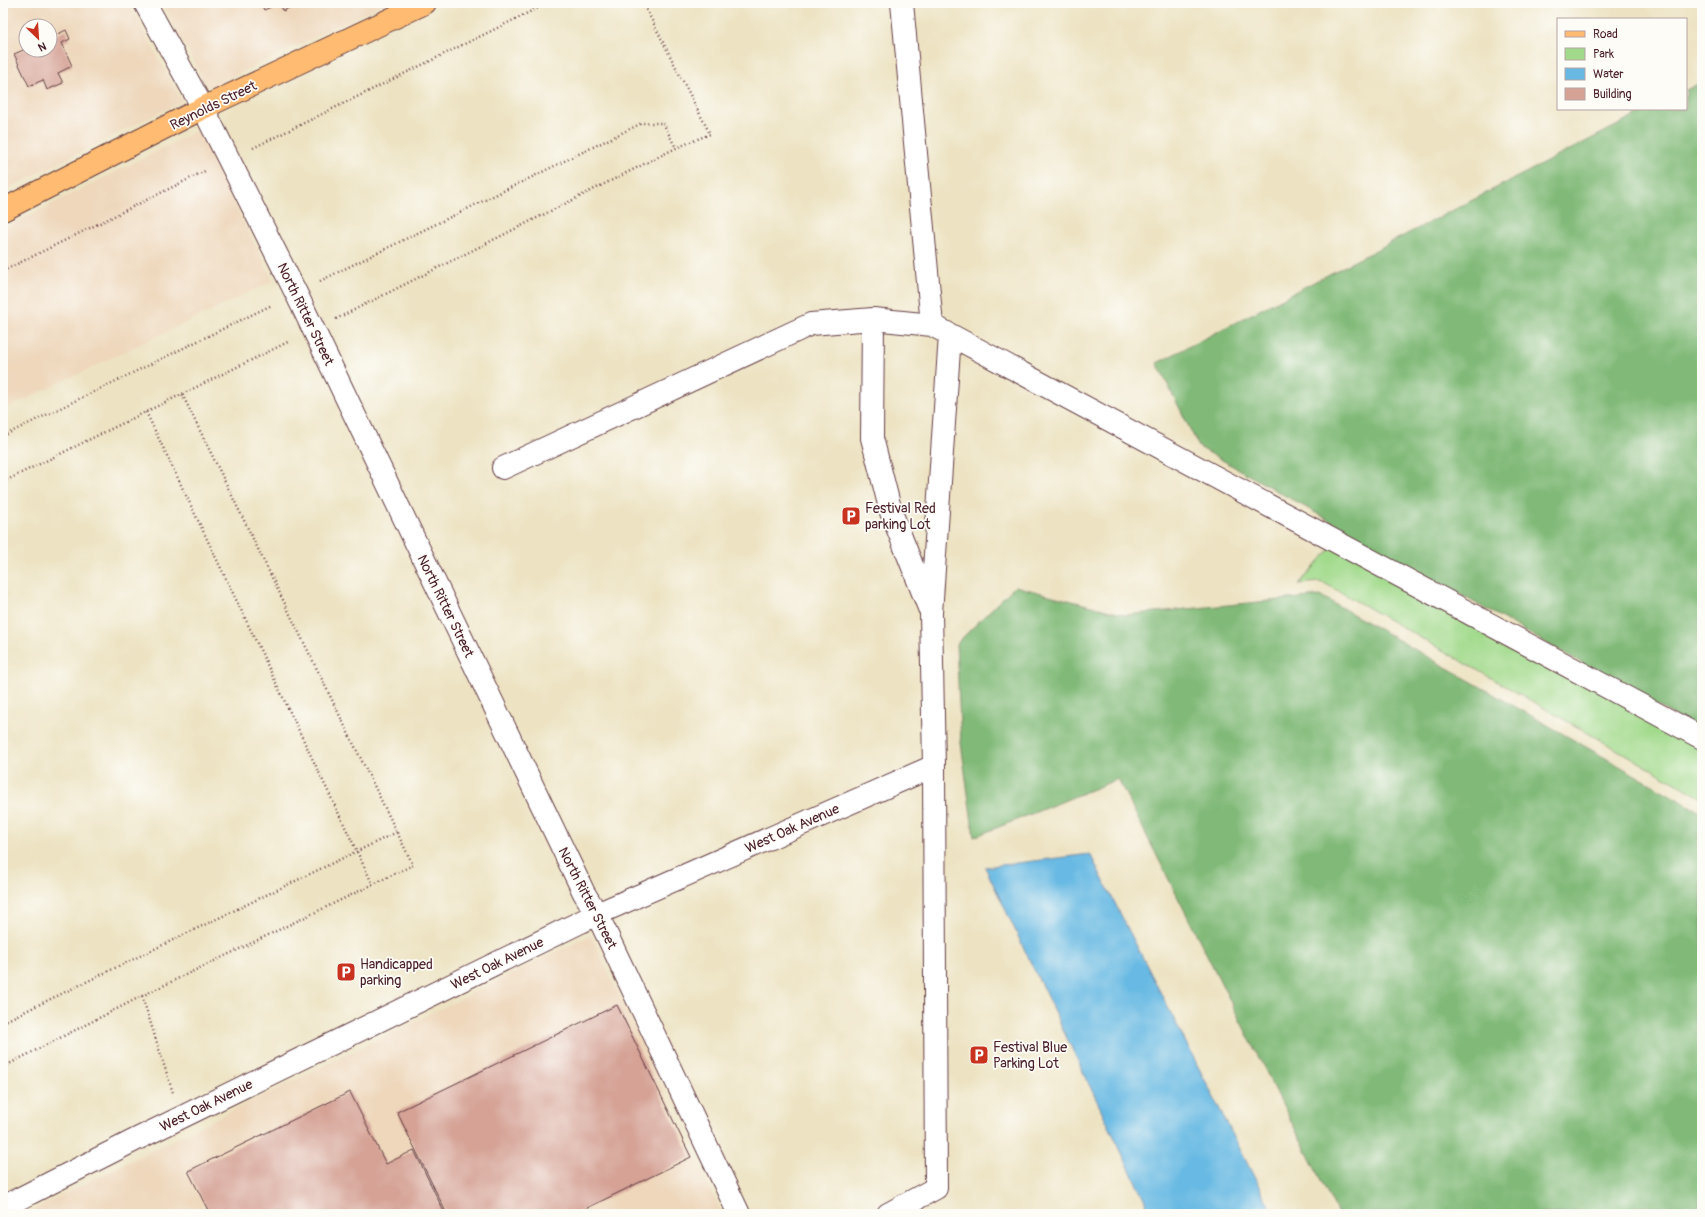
<svg xmlns="http://www.w3.org/2000/svg" width="1705" height="1217" font-family="Pangolin,sans-serif">
	<style>
		.built { fill: #eed7bb; fill-rule: evenodd }
		.green { fill: #a2da8c; stroke: #767c5c }
		.forest { fill: #81ba78; stroke: #666c52 }
		.water { fill: #67b9e3; stroke: #586c87 }
		.building { fill: #d5a295 }
		.lines { fill: none; stroke-linecap: round; stroke-linejoin: round }
		.minor-casing { stroke: #623c42; stroke-width: 24 }
		.major-casing { stroke: #623c42; stroke-width: 24 }
		.path { stroke: #623c42; stroke-width: 2.5; stroke-dasharray: 1 3; stroke-linecap: butt }
		.minor { stroke: #fff; stroke-width: 22 }
		.major { stroke: #febb71; stroke-width: 22 }
		.labels { text-anchor: middle; stroke-width: 3.5; stroke-linejoin: round; paint-order: stroke }
		.street-label { font-size: 14px; fill: #4a1f2b; stroke: #fdfcf7 }
		.poi-label { font-size: 14px; fill: #4a1f2b; stroke: #fdfcf7; text-anchor: start }
	</style>
	<rect width="100%" height="100%" fill="#fdfcf7"/>
	<filter id="ink" filterUnits="userSpaceOnUse"><feTurbulence type="fractalNoise" baseFrequency=".025" numOctaves="2"/><feDisplacementMap in="SourceGraphic" scale="8" xChannelSelector="R" yChannelSelector="G"/><feConvolveMatrix kernelMatrix="1 2 1 2 8 2 1 2 1" color-interpolation-filters="sRGB"/></filter>
	<filter id="wash" filterUnits="userSpaceOnUse"><feTurbulence type="fractalNoise" baseFrequency=".012" numOctaves="4" result="noise"/><feDisplacementMap in="SourceGraphic" scale="16" xChannelSelector="R" yChannelSelector="G"/><feGaussianBlur stdDeviation="0.9" result="paint"/><feColorMatrix in="noise" values="0 0 0 0 0 0 0 0 0 0 0 0 0 0 0 0 0 1.4 0 .05"/><feComposite in="paint" operator="in"/></filter>
	<g filter="url(#wash)">
		<rect width="100%" height="100%" fill="#ede3c3"/>
		<path class="built" d="M3 3H128L182 101 3 191ZM26 26H50V50H26Z
			M162 3H386L208 88Z
			M198 130 273 281 3 410V229Z
			M591 935 722 1214H25L144 1154Z"/>
		<path class="green" d="M1338 540 1702 746V798L1326 584 1319 582 1299 584Z"/>
		<path class="forest" d="M1702 82V731L1199 447 1157 363 1649 109H1686V90Z
			M1015 586 1125 615 1321 596 1702 813V1214H1338L1118 779 974 837 961 743 956 644Z"/>
		<path class="water" d="M1090 854 1273 1214H1151L985 867Z"/>
		<g id="blocks">
			<path class="building" d="M261 3H299L283 11 280 3 264 10Z
				M66 30 70 39 62 43 72 66 58 73 63 83 47 90 43 80 29 86 14 54 26 49 50 50V38Z
				M617 1005 691 1157 575 1214H447L397 1112Z
				M350 1092 386 1164 414 1150 445 1214H210L188 1171Z"/>
		</g>
	</g>
	<g filter="url(#ink)">
		<use href="#blocks" fill-opacity="0" stroke="#623c42" stroke-width="1"/>
		<g class="lines">
			<defs>
				<path id="minor" d="M145 3 203 108 296 293 584 893 597 914 739 1214
					M902 3 932 325
					M873 319 872 438 891 512 929 608
					M503 468 811 324 873 319 932 325 1702 738
					M3 1207 137 1139 597 914 934 766
					M888 1214 936 1188 934 766 931 613 950 335"/>
				<path id="major" d="M3 210 203 108 425 3"/>
			</defs>
			<use href="#minor" class="minor-casing"/>
			<use href="#major" class="major-casing"/>
			<path class="path" d="M253 148 548 3
				M3 271 205 171
				M320 281 642 123H663L676 148
				M336 319 676 148 710 134 643 3
				M146 412 373 885
				M3 436 272 305
				M3 482 290 341
				M142 996 173 1093
				M3 1022 397 832
				M3 1067 142 996 413 865 182 394"/>
			<use href="#minor" class="minor"/>
			<use href="#major" class="major"/>
		</g>
	</g>
	<defs>
		<symbol id="parking-square" viewBox="-11 -11 22 22"><rect x="-9" y="-9" width="18" height="18" rx="4" fill="#c8321e" stroke="#fdfcf7"/><path d="M-3.5-5.5H1a3.5 3.5 0 0 1 0 7H-1V5.5H-3.5ZM-1-3.4V-.6H.8a1.4 1.4 0 0 0 0-2.8Z" fill="#fff"/></symbol>
	</defs>
	<g fill-rule="evenodd">
		<use href="#parking-square" x="840" y="505" width="22" height="22"/>
		<use href="#parking-square" x="335" y="961" width="22" height="22"/>
		<use href="#parking-square" x="968" y="1044" width="22" height="22"/>
	</g>
	<g class="labels">
		<g class="street-label">
			<text transform="translate(213 105) rotate(-26)" y="5">Reynolds Street</text>
			<text transform="translate(306 314) rotate(64)" y="5">North Ritter Street</text>
			<text transform="translate(446 606) rotate(64)" y="5">North Ritter Street</text>
			<text transform="translate(792 828) rotate(-24)" y="5">West Oak Avenue</text>
			<text transform="translate(588 898) rotate(63)" y="5">North Ritter Street</text>
			<text transform="translate(497 963) rotate(-26)" y="5">West Oak Avenue</text>
			<text transform="translate(206 1105) rotate(-26)" y="5">West Oak Avenue</text>
		</g>
		<g class="poi-label">
			<text x="865" y="513">Festival Red<tspan x="865" dy="16">parking Lot</tspan></text>
			<text x="360" y="969">Handicapped<tspan x="360" dy="16">parking</tspan></text>
			<text x="993" y="1052">Festival Blue<tspan x="993" dy="16">Parking Lot</tspan></text>
		</g>
	</g>
	<rect width="1705" height="1217" fill="none" stroke="#fdfcf7" stroke-width="16"/>
	<rect x="1557" y="18" width="130" height="92" fill="#fdfcf7" stroke="#b5a4a5"/>
	<rect x="1565" y="31" width="20" height="6" fill="#febb71" stroke="#b5a4a5"/>
	<text x="1593" y="38" font-size="12" fill="#4a1f2b">Road</text>
	<rect x="1565" y="48" width="20" height="12" fill="#a2da8c" stroke="#b5a4a5"/>
	<text x="1593" y="58" font-size="12" fill="#4a1f2b">Park</text>
	<rect x="1565" y="68" width="20" height="12" fill="#67b9e3" stroke="#b5a4a5"/>
	<text x="1593" y="78" font-size="12" fill="#4a1f2b">Water</text>
	<rect x="1565" y="88" width="20" height="12" fill="#d5a295" stroke="#b5a4a5"/>
	<text x="1593" y="98" font-size="12" fill="#4a1f2b">Building</text>
	<g transform="translate(38 38) rotate(155)"><circle r="19" fill="#fdfcf7" stroke="#b5a4a5"/>
	<path d="M0-3L7 15L0 10L-7 15Z" fill="#c8321e"/>
	<text y="-6" font-size="11" font-weight="bold" text-anchor="middle" fill="#4a1f2b">N</text>
	</g>
</svg>
